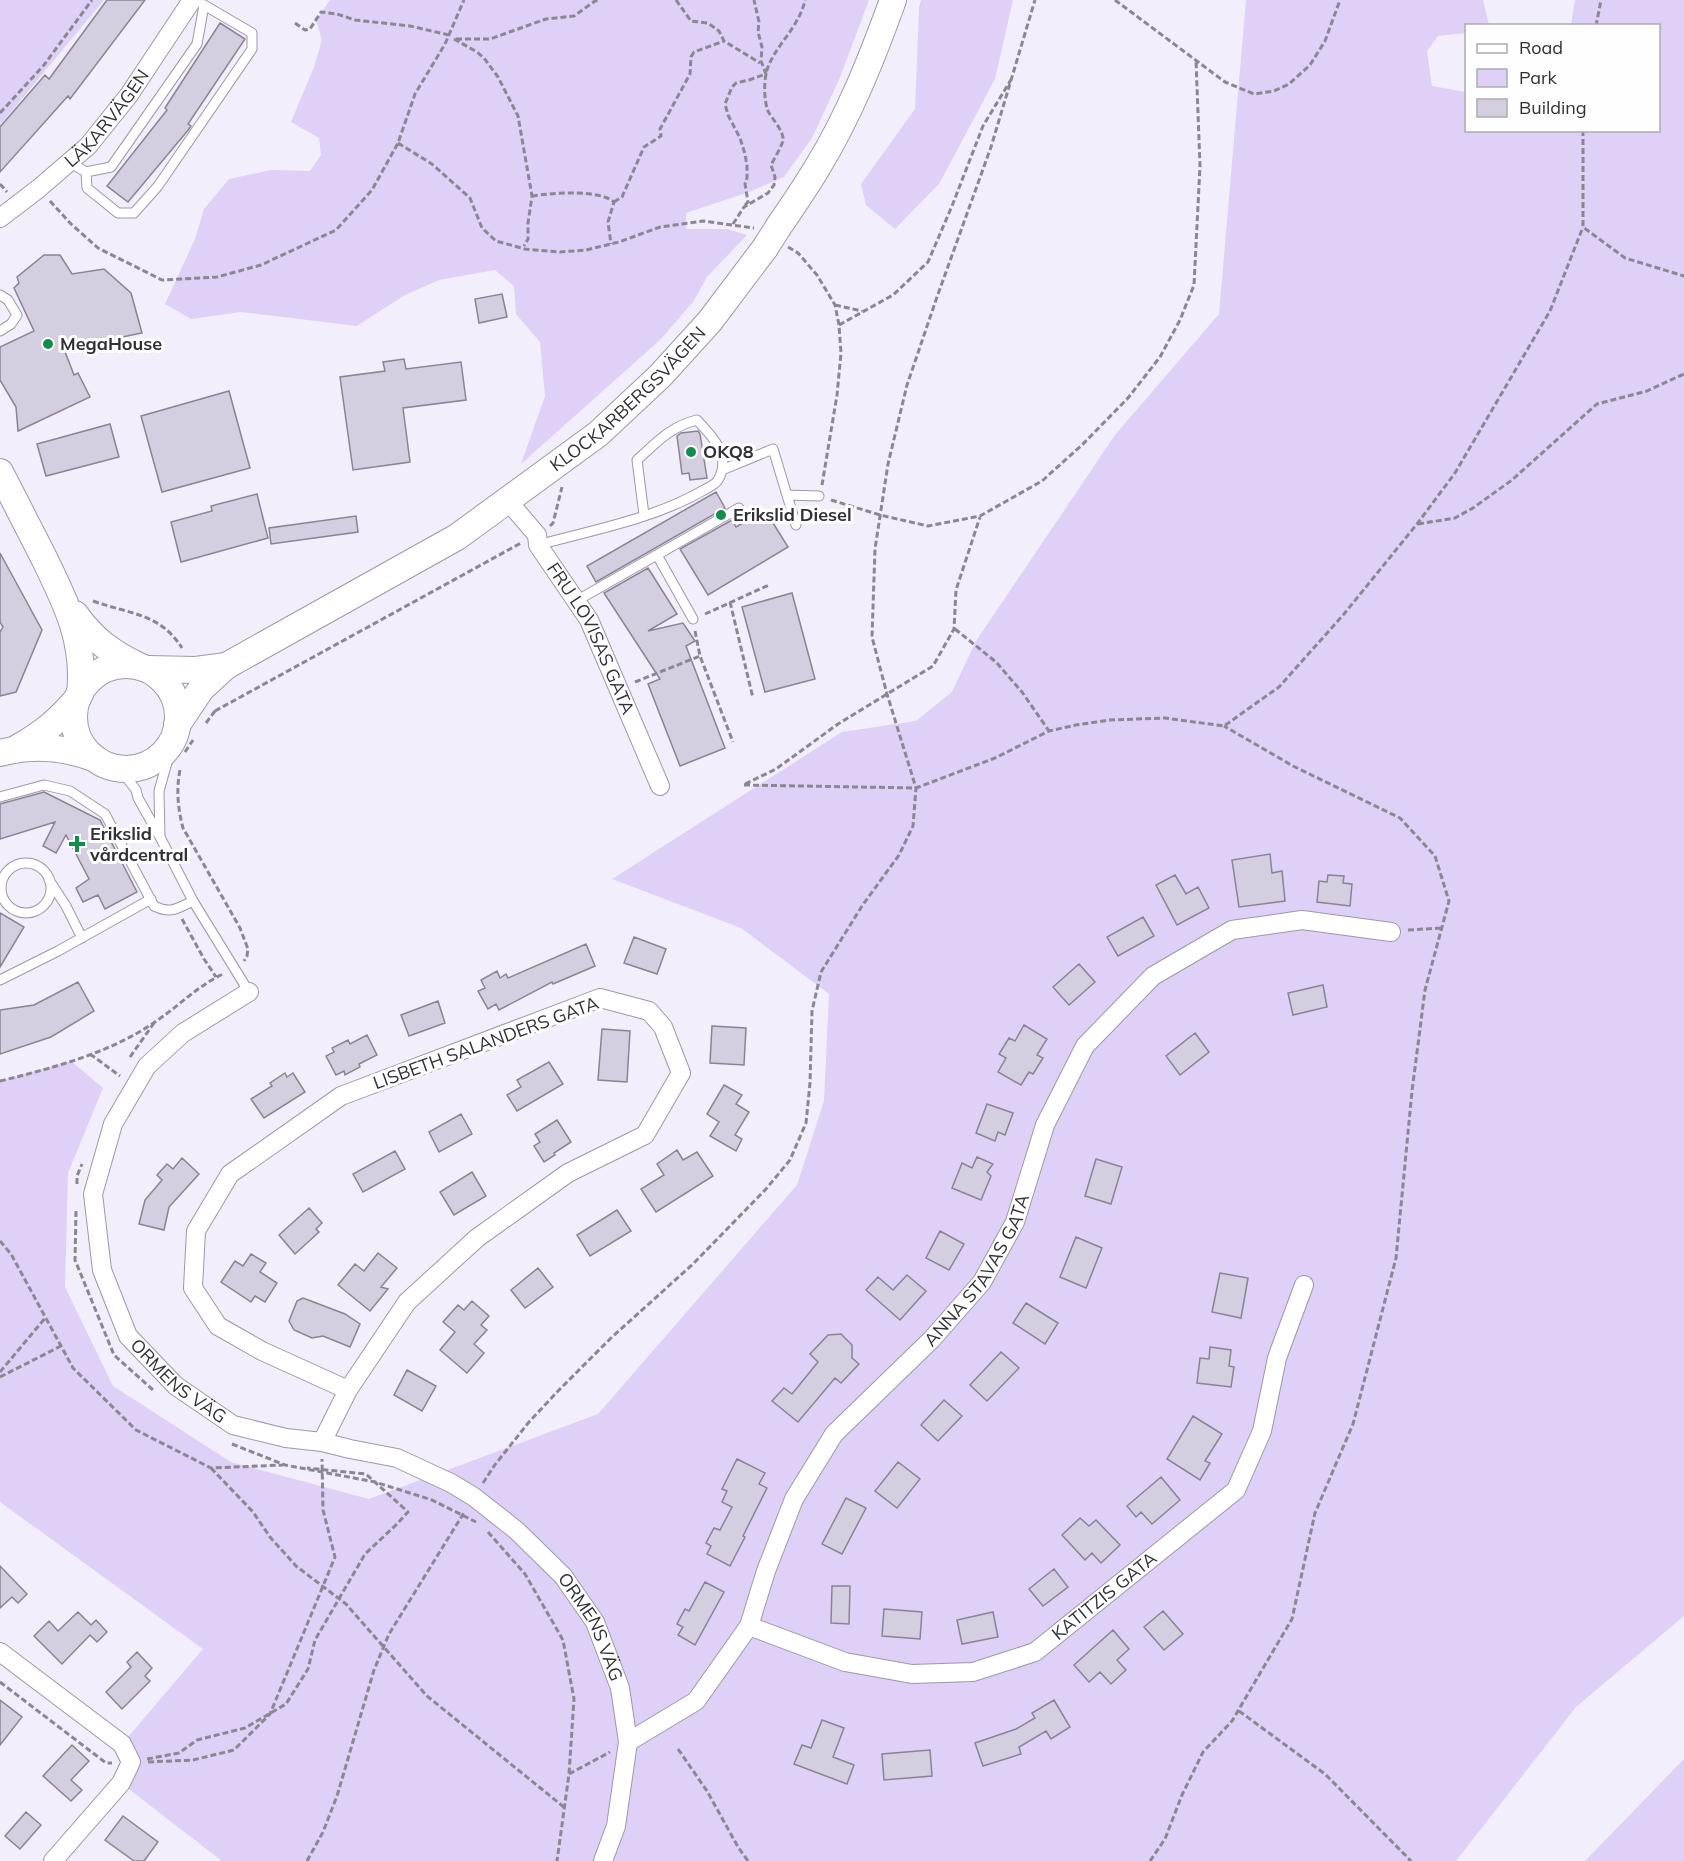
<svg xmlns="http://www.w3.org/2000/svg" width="1684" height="1861" font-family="Mulish,sans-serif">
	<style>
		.green { fill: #dfd0f7 }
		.building { fill: #d4cee0; stroke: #898393; stroke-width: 1.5 }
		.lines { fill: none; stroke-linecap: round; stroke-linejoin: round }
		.service-casing { stroke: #9e97a9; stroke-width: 11 }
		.minor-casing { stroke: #9e97a9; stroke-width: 20 }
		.secondary-casing { stroke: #9e97a9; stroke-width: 28 }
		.path { stroke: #8b8791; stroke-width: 3; stroke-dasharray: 6 3; stroke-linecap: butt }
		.service { stroke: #fff; stroke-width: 9 }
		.minor { stroke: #fff; stroke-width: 18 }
		.secondary { stroke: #fff; stroke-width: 26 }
		.secondary-bridge-casing { stroke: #9e97a9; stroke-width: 28; stroke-linecap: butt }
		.secondary-bridge { stroke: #fff; stroke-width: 26 }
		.poi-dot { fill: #118e4a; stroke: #fefefe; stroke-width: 2 }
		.labels { text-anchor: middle; stroke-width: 6; stroke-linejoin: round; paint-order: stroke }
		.street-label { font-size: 18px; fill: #323037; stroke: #fefefe }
		.poi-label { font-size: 18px; font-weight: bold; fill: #323037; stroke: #fefefe; text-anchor: start }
	</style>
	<rect width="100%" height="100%" fill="#f3eefc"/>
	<path class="green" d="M0 0H104L0 125Z
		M330 0H869L839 80 812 138 784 177 749 192 686 213V229H727L747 235 707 277 693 302 660 340 521 464 545 396 540 342 516 314 514 286 495 270 439 280 403 296 357 326 241 312 191 319 165 304 195 239 204 209 229 179 271 170 310 171 321 155 319 138 291 122 314 67 322 40 316 20Z
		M921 0H1013L995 79 939 184 895 229 866 205 861 184 915 109 919 8Z
		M1246 0H1483L1489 25 1466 26V33L1438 36 1427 51 1432 86 1466 92V130H1658V26L1571 25 1575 0H1684V1616L1576 1707 1456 1861H222L121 1783 122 1744 203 1649 0 1502V1081L71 1061 103 1088 68 1173 65 1287 113 1386 231 1462 369 1499 598 1414 797 1185 824 1101 829 994 741 928 612 879 842 732 916 721 952 692 976 641 1115 435 1219 314Z
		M1684 1759V1861H1585Z"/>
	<path class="building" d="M107 0H145L70 99 68 96 0 172V127L45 75 49 79Z
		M220 23 245 39 188 124 191 126 189 129 128 202 107 186 167 110 165 108Z
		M44 255H60L72 274 104 269 131 293 142 333 64 349 74 375 78 373 90 397 18 431 16 407 0 380V347L34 331 14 288 19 283 17 277Z
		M502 294 507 317 479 323 475 299Z
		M404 359 406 369 461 362 466 400 403 408 410 462 353 470 340 377 385 371 383 362Z
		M229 391 250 468 162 492 141 416Z
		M110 424 119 457 46 476 37 444Z
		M698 431 700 434 707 478 690 480 689 473 682 474 677 436 681 433Z
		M716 492 725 508 596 582 587 566Z
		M257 494 268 538 181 562 171 522 212 511 211 506Z
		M765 510 788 547 708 595 680 549 732 520 736 527Z
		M356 516 358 532 271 544 269 528Z
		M0 553 42 630 16 692 0 696V632L3 627 0 622Z
		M648 568 677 614 648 631 683 623 695 641 686 646 725 748 680 766 648 684 660 679 604 593Z
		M792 593 815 679 765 692 742 607Z
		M44 792 100 820 137 892 105 909 98 895 83 902 76 888 89 879 66 835 56 853 43 846 55 822 0 839V804Z
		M1270 854 1272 873 1282 871 1285 901 1239 907 1232 860Z
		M1175 875 1186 894 1198 887 1209 908 1177 925 1156 885Z
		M1328 875 1344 876 1343 883 1352 884 1350 906 1317 902 1319 881 1327 882Z
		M0 913 24 927 0 967Z
		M1143 917 1154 936 1118 956 1107 937Z
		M634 937 666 949 657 974 624 963Z
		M586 944 595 966 553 984 552 982 499 1010 496 1004 488 1009 478 991 485 988 481 980 497 971 500 978 506 974 508 978Z
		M1079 964 1095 982 1069 1005 1053 987Z
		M78 982 94 1011 51 1037 0 1054V1010L34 1005Z
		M1323 985 1327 1007 1293 1015 1288 993Z
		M438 1001 445 1023 409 1036 401 1015Z
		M1024 1025 1047 1039 1037 1055 1043 1058 1033 1074 1029 1072 1021 1085 998 1072 1006 1058 999 1054 1009 1038 1015 1041Z
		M712 1026 746 1028 744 1065 710 1063Z
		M602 1029 630 1031 627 1082 598 1080Z
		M1195 1033 1209 1052 1180 1075 1166 1056Z
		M367 1035 377 1055 359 1064 360 1067 345 1075 344 1071 336 1075 326 1056 334 1052 332 1048 348 1040 350 1044Z
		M549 1062 563 1084 517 1111 507 1095 521 1087 517 1080Z
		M285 1073 287 1077 293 1073 305 1092 264 1118 251 1099 272 1086 270 1083Z
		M724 1085 742 1095 736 1104 749 1112 735 1135 742 1139 736 1151 710 1136 719 1122 707 1114Z
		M987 1104 1013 1113 1005 1135 998 1132 995 1141 976 1133Z
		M461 1114 472 1134 439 1152 429 1132Z
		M557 1120 571 1142 554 1153 555 1155 544 1162 534 1146 540 1142 535 1134Z
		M677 1150 683 1160 697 1152 713 1176 656 1212 641 1189 664 1175 657 1164Z
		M395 1151 405 1169 363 1192 353 1174Z
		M977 1157 993 1164 987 1172 991 1176 981 1200 952 1188 962 1163 972 1168Z
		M182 1158 199 1174 169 1207 164 1230 139 1224 145 1200 162 1180 157 1175 167 1164 173 1169Z
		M1096 1159 1122 1167 1111 1204 1085 1196Z
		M472 1172 486 1196 454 1215 440 1192Z
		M309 1208 322 1223 316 1229 319 1232 295 1254 279 1235Z
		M617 1210 631 1231 590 1256 577 1235Z
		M940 1231 964 1244 949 1270 926 1258Z
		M1076 1237 1102 1248 1086 1288 1060 1277Z
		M378 1253 397 1268 381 1287 388 1289 370 1311 338 1285 355 1264 364 1271Z
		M251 1254 266 1263 260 1272 277 1283 265 1302 255 1296 251 1302 221 1282 235 1261 243 1266Z
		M538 1268 553 1287 525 1308 511 1290Z
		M1220 1273 1248 1278 1241 1318 1212 1312Z
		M907 1275 926 1291 900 1320 866 1290 878 1277 893 1290Z
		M303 1298 345 1314 360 1324 350 1347 323 1336 312 1338 294 1330 289 1321 297 1301Z
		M472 1301 489 1316 481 1325 487 1330 474 1344 484 1353 467 1373 440 1350 455 1332 443 1322 458 1305 464 1310Z
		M1026 1303 1058 1323 1045 1344 1013 1323Z
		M841 1334 852 1345V1358L859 1364 841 1383 835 1378 798 1422 772 1401 784 1388 792 1394 818 1362 810 1354 828 1335Z
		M1210 1347 1231 1350 1229 1366 1234 1367 1231 1387 1197 1383 1200 1358 1209 1359Z
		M1001 1352 1019 1368 987 1401 970 1385Z
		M407 1370 436 1386 422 1411 394 1395Z
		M944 1400 962 1416 938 1441 921 1425Z
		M1193 1416 1222 1434 1205 1461 1210 1463 1200 1480 1167 1459Z
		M737 1459 765 1473 759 1484 767 1488 743 1536 745 1537 730 1566 707 1554 711 1546 706 1543 714 1528 720 1530 732 1507 722 1502 727 1491 722 1489Z
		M898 1462 920 1479 897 1508 875 1491Z
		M1161 1477 1180 1500 1152 1524 1141 1512 1136 1517 1127 1506Z
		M846 1498 866 1508 842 1554 822 1544Z
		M1080 1518 1089 1526 1096 1520 1120 1545 1101 1563 1092 1553 1085 1560 1062 1535Z
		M0 1566 27 1594 18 1603 12 1597 0 1608Z
		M1054 1569 1068 1587 1043 1606 1029 1589Z
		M705 1582 724 1592 695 1645 678 1635 683 1627 677 1624 685 1609 689 1611Z
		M832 1586H850L849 1624 831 1623Z
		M884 1609 922 1612 920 1639 882 1636Z
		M1163 1611 1183 1634 1164 1650 1144 1627Z
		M78 1612 91 1625 96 1620 107 1632 97 1642 90 1635 62 1664 34 1636 49 1621 58 1631Z
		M993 1612 998 1637 962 1644 957 1620Z
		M1113 1630 1129 1649 1117 1660 1126 1670 1111 1684 1100 1672 1089 1682 1074 1665Z
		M137 1652 152 1668 145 1676 150 1681 122 1709 106 1692 131 1667 127 1662Z
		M0 1700 22 1717 0 1745Z
		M1054 1700 1070 1727 1051 1739 1046 1731 1019 1747 1021 1754 983 1766 975 1743 1016 1729 1035 1718 1032 1713Z
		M822 1720 844 1728 833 1757 854 1765 847 1784 794 1764 802 1745 811 1748Z
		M72 1745 89 1761 71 1780 82 1790 71 1801 43 1776Z
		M930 1750 932 1776 884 1780 882 1754Z
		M26 1812 41 1825 20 1849 5 1836Z
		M123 1816 158 1842 144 1861H134L105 1840Z"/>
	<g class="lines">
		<defs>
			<path id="service" d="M69 162 86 172 111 167 197 44 204 5 201 3
				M86 172 87 188 118 213H134L158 186 252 49V33L204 5
				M0 295 8 300 17 315 11 324 0 331
				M722 470 773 449 796 525
				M787 495 819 496
				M538 545C593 530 654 519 704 490 709 487 715 485 718 480 732 456 713 437 697 420 671 426 656 443 637 460L644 515
				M657 555 693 619
				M576 601 739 508
				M112 766 126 777 136 790 138 798 160 837 193 901 249 992
				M0 797 44 785 70 791 105 814 154 906C171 914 176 909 193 901
				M160 835 159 791 176 731
				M1 888a25 25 0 1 1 50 0a25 25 0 1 1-50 0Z
				M49 880 66 906 82 938
				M0 980 58 951 151 899"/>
			<g id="minor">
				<path id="s1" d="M0 218 38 189 88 146 129 95 192 0"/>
				<path id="s2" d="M507 500 537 535 538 545 589 620 660 786"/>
				<path id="s3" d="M249 992 183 1033 147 1066 113 1124 93 1194 102 1270 128 1336 176 1386 233 1425 286 1438 322 1442 350 1449 397 1458 451 1483 474 1497 516 1530 563 1576 595 1622 620 1688 628 1742 616 1826 603 1861"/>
				<path d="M322 1442 348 1390 407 1302 477 1238 568 1173 645 1135 681 1073 663 1027 649 1011 600 998 341 1096 230 1174 196 1231 193 1288 218 1326 262 1351 348 1390"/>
				<path id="s4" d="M749 1626 845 1662 912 1674 973 1672 1035 1652 1236 1490 1262 1431 1277 1358 1304 1285"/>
				<path d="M0 1652 122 1744 131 1762 121 1783 53 1861"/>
				<path id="s5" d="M628 1742 696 1701 749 1626 766 1571 794 1499 834 1434 932 1339 982 1282 1015 1222 1045 1125 1085 1046 1153 976 1232 930 1302 920 1391 932"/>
			</g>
			<g id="secondary">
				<path d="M779 226C792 207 805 188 817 168 849 116 872 58 893 0"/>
				<path d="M0 472C14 499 28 527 42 554 65 601 86 640 80 694"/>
				<path d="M75 614C93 639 111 653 139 666"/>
				<circle cx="126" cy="717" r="52"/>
				<path d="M147 669 196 670 226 666"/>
				<path id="s6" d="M177 725 201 689 226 666 457 537 598 434 660 376 710 321 765 248"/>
				<path d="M19 747C45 732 59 720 78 698"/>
				<path d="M0 753C33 744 65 747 96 759"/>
			</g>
		</defs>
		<use href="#service" class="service-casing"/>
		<use href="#minor" class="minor-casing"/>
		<use href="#secondary" class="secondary-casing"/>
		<path class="path" d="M676 0 691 21 708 23 719 31 724 41 760 63
			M1115 0 1225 82 1254 94 1274 91 1289 84 1310 65 1325 41 1340 0
			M295 23 305 30 310 29 321 12 337 14 355 20 410 26 449 35
			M1596 26 1601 0
			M454 39 477 52 484 58 498 77 518 116 532 196 528 223V239L524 246
			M456 39H490L546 19 574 16 595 1 600 0
			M0 113 44 65 92 0
			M1583 130V227L1625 258 1684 276
			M398 143 432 164 470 198 482 228 496 241 525 249 560 252 586 250 619 242 660 227 703 221 754 228
			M0 184 7 192
			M532 196C551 193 599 189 614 202L608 222 611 244
			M50 201 71 224 98 248 162 280 217 277 261 265 336 230 372 190 398 143 415 94 445 44 464 0
			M614 202 622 197 644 147 661 136 660 129 690 74 691 57 694 52 724 41
			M745 205 748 202 745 184 747 178V166L745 154 740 138 728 115 725 104 732 87 736 83 749 80 766 74 761 61 762 47 758 32 759 22 754 0
			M733 224 744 207 768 193 774 185 775 177 771 165C774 159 783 144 783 140 784 131 772 119 768 111 764 101 764 84 766 74 771 49 799 29 805 0
			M788 247 798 253 817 275 835 305 839 325 841 353 837 395 822 485
			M835 305 862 311
			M839 325 893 295 928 262 952 206 983 126 1012 78
			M831 500 880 515 928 526 980 516 1042 481 1082 445 1128 398 1160 357 1180 320 1194 285 1200 166 1196 60
			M1418 524 1455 518 1473 508 1512 480 1597 404 1647 391 1684 374
			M550 526 553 523 562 487
			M93 601C129 614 160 613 182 648
			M730 602 753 698
			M705 614 769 585
			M955 629 996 662 1022 692 1049 731
			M695 631 700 656 733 742
			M635 682 700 656
			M215 711 521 543
			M206 723 215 711 214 709
			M185 752 193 740
			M180 770C176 790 178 809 183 828L240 928 248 949 247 956 244 961
			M745 784 776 769 838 724 933 666 954 629 956 590 980 517
			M744 785 916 788 995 758 1049 731 1076 725 1110 720 1165 718 1224 726 1279 687 1344 614 1417 524 1455 473 1550 311 1583 227
			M182 919 204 959 216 977
			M1408 930 1442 928
			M90 1054 120 1076
			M130 1057 154 1023
			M0 1081C53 1068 110 1053 155 1022 179 1006 196 987 223 974
			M77 1184V1176L82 1164
			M76 1211 75 1260 114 1355 153 1390
			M0 1241 11 1254 73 1368 136 1430 211 1468 283 1465
			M0 1372 46 1317
			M0 1377 61 1346 60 1344
			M232 1444 285 1465 375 1482 432 1500 476 1522
			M211 1468 253 1512 270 1537 296 1566 346 1604 427 1696 565 1808
			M483 1483 494 1466 529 1422 558 1391 611 1338 693 1264 766 1189 790 1160 806 1123 810 1083 812 1011 821 972 862 906 899 855 913 826 916 788 887 694 872 637 875 549 888 464 907 385 937 297 991 147 1035 0
			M488 1532 525 1574 563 1640 574 1699 569 1774 557 1861
			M0 1682 106 1763H112
			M1239 1711 1325 1774 1411 1861
			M678 1749 707 1791 738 1847 748 1861
			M147 1759 179 1753 197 1740 245 1728 286 1704 308 1669 315 1640 365 1554 397 1524 408 1512 366 1474 307 1468
			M148 1762 193 1760 234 1750 270 1714 335 1557 323 1510 322 1459
			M569 1774 610 1752
			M307 1861 323 1832 337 1796 374 1670 389 1634 465 1511
			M1150 1861 1165 1839 1182 1795 1203 1752 1232 1721 1292 1619 1315 1513 1353 1424 1396 1258 1412 1091 1425 990 1449 901 1435 856 1400 818 1293 766 1224 726"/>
		<use href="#service" class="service"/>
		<use href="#minor" class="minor"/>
		<use href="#secondary" class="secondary"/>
		<defs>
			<path id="secondary-bridge" d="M765 248 779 226"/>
		</defs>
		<use href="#secondary-bridge" class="secondary-bridge-casing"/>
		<use href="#secondary-bridge" class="secondary-bridge"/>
	</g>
	<g class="poi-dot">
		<circle cx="48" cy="344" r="6"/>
		<circle cx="691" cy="452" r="6"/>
		<circle cx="721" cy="515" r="6"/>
		<path d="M74 835h6v6h6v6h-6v6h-6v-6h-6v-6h6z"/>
	</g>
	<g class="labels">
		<g class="street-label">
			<text dy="6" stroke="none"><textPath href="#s1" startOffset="147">LÄKARVÄGEN</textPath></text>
			<text dy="6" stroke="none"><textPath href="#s6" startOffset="562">KLOCKARBERGSVÄGEN</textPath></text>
			<text dy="6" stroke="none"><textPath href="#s2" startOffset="164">FRU LOVISAS GATA</textPath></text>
			<text transform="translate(486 1043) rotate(-20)" y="6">LISBETH SALANDERS GATA</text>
			<text dy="6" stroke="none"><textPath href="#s5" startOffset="602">ANNA STAVAS GATA</textPath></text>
			<text dy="6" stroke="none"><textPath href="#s3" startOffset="482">ORMENS VÄG</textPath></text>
			<text dy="6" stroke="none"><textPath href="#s4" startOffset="386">KATITZIS GATA</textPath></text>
			<text dy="6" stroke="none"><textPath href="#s3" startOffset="984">ORMENS VÄG</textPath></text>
		</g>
		<g class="poi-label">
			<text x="60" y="350">MegaHouse</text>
			<text x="703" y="458">OKQ8</text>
			<text x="733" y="521">Erikslid Diesel</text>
			<text x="90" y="840">Erikslid<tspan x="90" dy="21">vårdcentral</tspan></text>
		</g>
	</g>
	<rect x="1465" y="24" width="195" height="108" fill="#fefefe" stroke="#acacae" stroke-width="1.5"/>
	<rect x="1477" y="44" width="30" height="9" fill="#ffffff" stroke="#acacae" stroke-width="1.5"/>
	<text x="1519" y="54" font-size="18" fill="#323037">Road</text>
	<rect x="1477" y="69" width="30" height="18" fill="#dfd0f7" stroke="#acacae" stroke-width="1.5"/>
	<text x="1519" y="84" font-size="18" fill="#323037">Park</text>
	<rect x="1477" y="99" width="30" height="18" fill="#d4cee0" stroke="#acacae" stroke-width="1.5"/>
	<text x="1519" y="114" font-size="18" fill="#323037">Building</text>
</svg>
